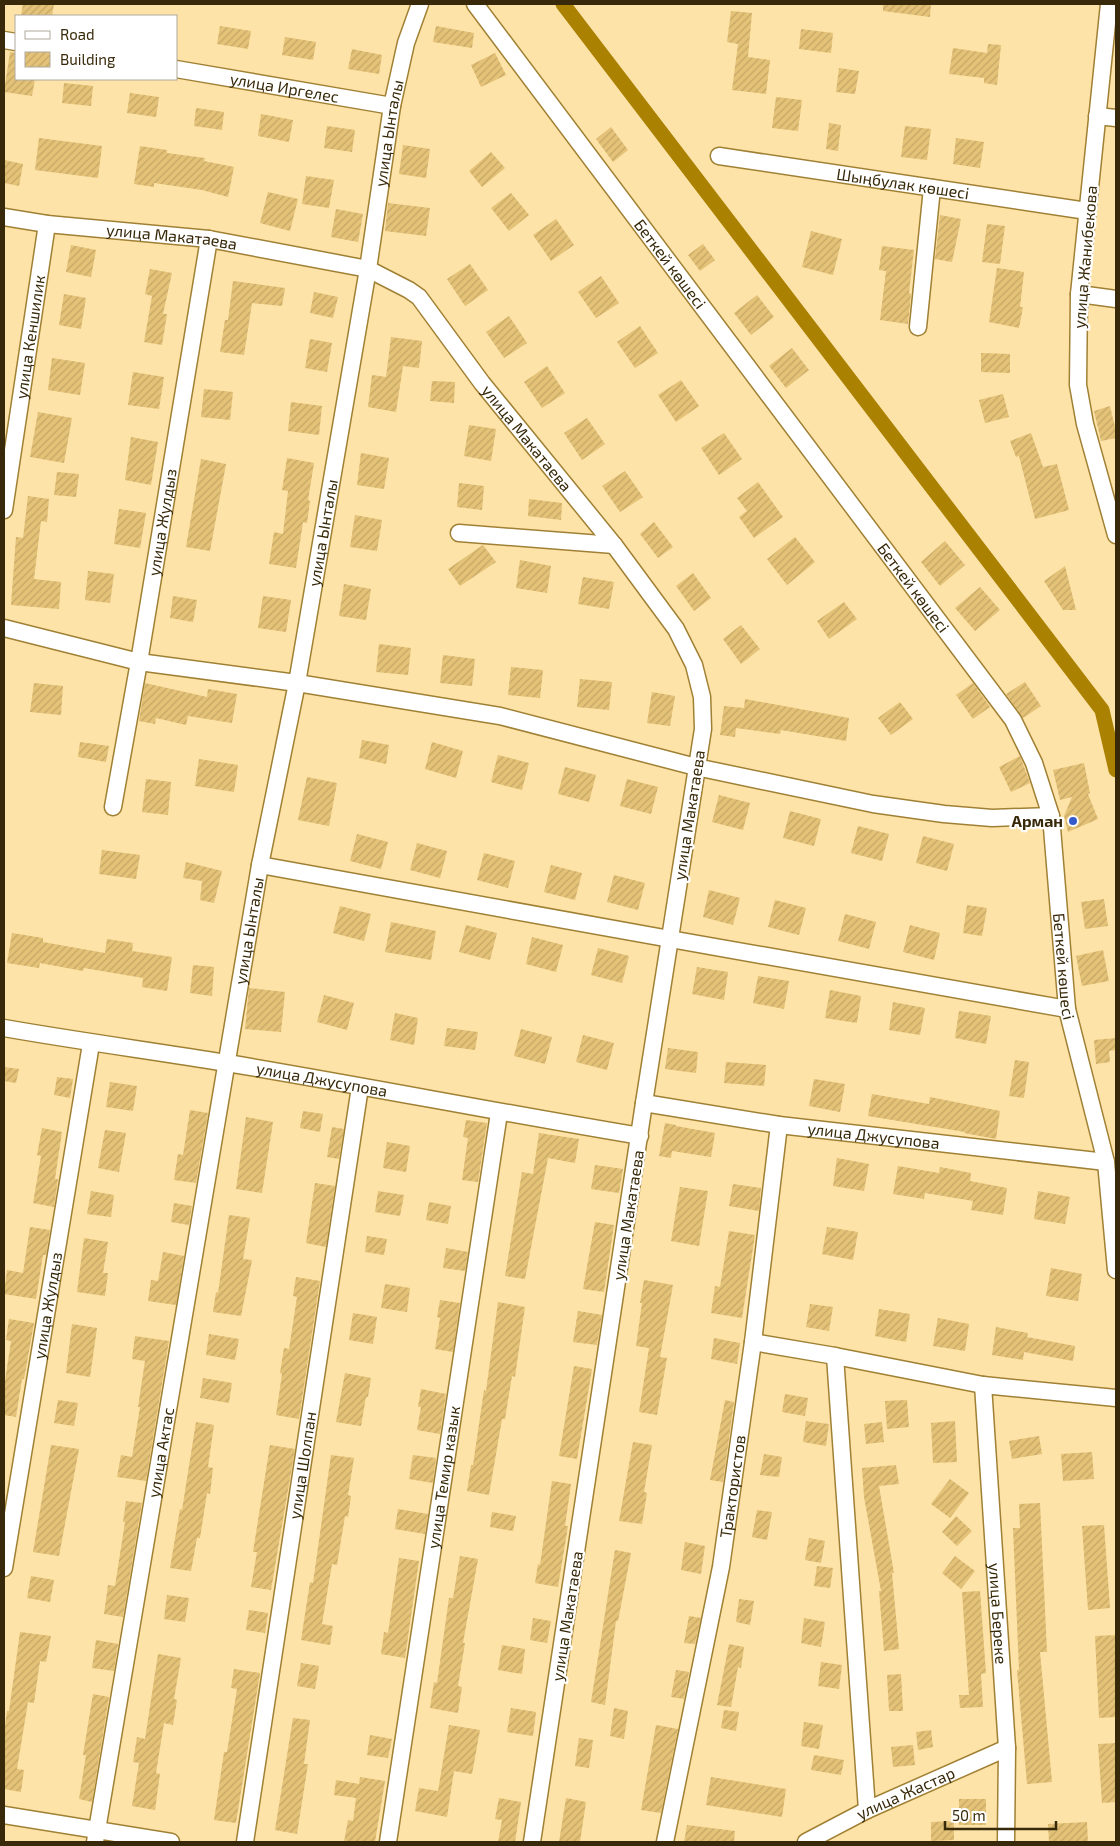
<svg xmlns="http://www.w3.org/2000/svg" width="1120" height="1846" font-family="'Exo 2',sans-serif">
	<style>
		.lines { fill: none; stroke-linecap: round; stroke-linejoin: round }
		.canal { stroke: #aa8100; stroke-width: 15 }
		.building { fill: url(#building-hatch) }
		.minor-casing { stroke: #a08034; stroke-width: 19 }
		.minor { stroke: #fff; stroke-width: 16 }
		.poi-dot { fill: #345acb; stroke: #fff; stroke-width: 2 }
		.labels { text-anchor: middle; stroke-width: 4.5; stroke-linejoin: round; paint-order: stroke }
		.street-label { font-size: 16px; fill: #372909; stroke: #fff }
		.poi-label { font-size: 16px; font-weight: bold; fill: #372909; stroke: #fff; text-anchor: end }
	</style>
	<defs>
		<pattern id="building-hatch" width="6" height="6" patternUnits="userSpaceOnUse" patternTransform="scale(1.25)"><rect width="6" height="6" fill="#e4c277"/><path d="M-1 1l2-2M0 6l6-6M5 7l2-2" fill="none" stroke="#c4a766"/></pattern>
	</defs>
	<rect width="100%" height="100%" fill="#fee3a8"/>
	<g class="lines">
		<path class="canal" d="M563 4 1102 710 1116 770"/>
	</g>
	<path class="building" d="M23 4H54L52 16 21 15Z
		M883 4H931L930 17 883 11Z
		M731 11 752 13 748 57 770 60 766 94 732 90 738 44 727 42Z
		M220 26 251 31 248 49 217 44Z
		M436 26 474 33 472 48 433 42Z
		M801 29 833 33 831 53 799 49Z
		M285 37 316 42 313 60 282 55Z
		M988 44 1001 45 997 85 984 83V78L949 74 953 48 987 53Z
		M352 49 382 55 379 74 348 69Z
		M10 52 16 53V79H35L32 96 4 92Z
		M495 53 506 75 481 87 471 65Z
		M839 68 859 71 855 94 836 92Z
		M64 83 93 86 91 106 62 103Z
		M130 93 159 97 156 117 127 113Z
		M776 97 802 100 798 131 772 128Z
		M196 108 224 112 222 130 194 126Z
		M261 114 293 120 289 142 258 136Z
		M829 123 841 125 838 151 826 149Z
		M327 126 355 130 352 152 324 148Z
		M905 126 931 129 927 160 901 157Z
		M611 127 628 150 613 162 596 139Z
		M39 138 102 146 98 178 35 170Z
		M956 138 984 142 980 168 953 164Z
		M403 145 430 149 426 178 399 174Z
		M140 146 167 150V153L205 158 204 161 234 167 228 197 202 190 154 183V187L134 184Z
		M491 152 505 168 482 187 469 171Z
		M4 160 23 164 19 186 4 183Z
		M306 176 334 180 329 208 302 204Z
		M268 192 298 199 290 231 260 223Z
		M511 193 529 215 509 231 491 208Z
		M388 203 430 208 426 236 385 231Z
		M336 209 363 214 358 242 331 237Z
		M940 215 961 219 952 262 935 259Z
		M556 219 574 245 551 261 533 235Z
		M987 224 1005 226 1000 264 982 262Z
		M811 231 842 239 833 275 802 267Z
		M703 244 715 260 700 271 688 255Z
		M71 245 96 250 91 277 66 272Z
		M882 246 914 250 909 293 911 294 908 324 880 320 886 271 879 270Z
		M470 264 488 290 465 306 447 279Z
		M997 268 1024 272 1020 307H1023L1019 328 989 322Z
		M150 269 172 273 163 314H167L162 345 144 342 152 296 145 294Z
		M601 276 619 303 596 318 578 292Z
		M233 281 285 288 282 306 252 303 244 355 220 352 225 320H228Z
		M314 292 338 297 333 318 310 313Z
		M64 294 86 298 81 329 59 325Z
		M757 295 774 317 751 335 734 313Z
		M509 316 527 343 504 358 486 332Z
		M640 326 658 353 635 368 617 342Z
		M391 337 422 341 419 368 403 366 396 412 368 407 372 375 386 377Z
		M310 339 332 343 327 372 305 368Z
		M792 348 809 370 786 388 769 366Z
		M981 353 1010 354V373L981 372Z
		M52 358 85 363 80 395 48 390Z
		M547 366 565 393 542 408 524 382Z
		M133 372 164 377 159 409 128 405Z
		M681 380 699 406 676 422 658 395Z
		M432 381 455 382 454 403 430 401Z
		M204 389 233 392 230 420 201 417Z
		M1003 394 1009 417 985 423 979 400Z
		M291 402 322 406 319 435 288 431Z
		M1110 406 1116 431V438L1101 441 1094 411Z
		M38 412 72 418 64 463 30 457Z
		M587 418 605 444 582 460 564 433Z
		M469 425 496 429 491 461 464 456Z
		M724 433 742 459 719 475 701 448Z
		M1031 433 1043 467 1057 464 1069 510 1035 519 1019 456 1016 457 1010 441Z
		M131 437 158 442 151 485 125 480Z
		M361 453 389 458 384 489 357 485Z
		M287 458 314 463 308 500 310 501 307 523 303 522 296 568 269 564 274 532 283 534 288 491 282 490Z
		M201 459 226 464 210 551 186 547Z
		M625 471 643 497 620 512 602 486Z
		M57 472 79 474 76 497 54 495Z
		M758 482 783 517 754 538 739 517 747 511 737 498Z
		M459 483 484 486 482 510 457 507Z
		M28 496 49 499 47 522 41 521 34 579 61 582 59 609 11 605 16 537 23 538Z
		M529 499 562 503 561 520 528 516Z
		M119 509 146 513 140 548 114 544Z
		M355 515 382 520 377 551 350 547Z
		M654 522 673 547 658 558 640 534Z
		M795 537 815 562 787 585 767 559Z
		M945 541 965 565 940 586 921 562Z
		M483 545 496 562 460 586 448 569Z
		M520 560 551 566 547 593 516 588Z
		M1065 566 1076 610H1063L1044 581Z
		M88 571 114 574 110 603 85 600Z
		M693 573 711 598 694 611 676 586Z
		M583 577 614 582 609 609 578 604Z
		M344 584 371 589 366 620 339 616Z
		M980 587 1000 610 975 631 955 608Z
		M173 596 197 600 193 622 170 618Z
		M263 596 291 600 286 632 258 628Z
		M844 602 857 619 829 639 817 621Z
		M741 625 760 649 741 664 723 639Z
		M379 644 411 648 408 675 376 672Z
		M443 655 475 659 472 686 440 683Z
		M511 667 543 670 540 698 508 695Z
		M580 679 612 682 609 710 577 707Z
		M1025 682 1041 706 1023 718 1006 694Z
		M34 683 63 686 61 715 30 712Z
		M145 683 207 697 208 689 237 694 232 723 188 716 186 725 156 718 155 724 139 721Z
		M973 683 990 707 973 719 956 695Z
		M652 692 675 696 670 726 647 723Z
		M745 699 849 718 846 741 781 730 780 734 736 728 735 737 720 735 724 706 744 708Z
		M900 702 913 719 891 735 878 718Z
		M362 740 389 745 386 764 359 758Z
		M80 742 109 746 106 762 78 757Z
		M432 742 463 751 456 778 425 769Z
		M498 755 529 763 522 790 491 782Z
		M1020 756 1030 783 1011 792 999 767Z
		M199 759 238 765 234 792 195 786Z
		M1084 763 1090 793 1088 794 1098 819 1068 832 1064 816 1072 797 1060 800 1053 770Z
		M565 767 596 775 589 802 558 794Z
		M307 777 337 783 329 826 298 820Z
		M146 779 171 782 168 815 142 812Z
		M627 779 658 787 651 814 620 806Z
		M719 795 750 803 743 830 712 822Z
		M790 811 821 819 814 846 783 838Z
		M858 826 889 834 882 861 851 853Z
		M357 834 388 842 381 869 350 861Z
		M923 836 954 844 947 871 916 863Z
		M417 843 447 851 440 878 410 870Z
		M102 850 140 855 136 879 99 874Z
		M484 853 515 861 508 888 477 880Z
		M186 862 222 871 214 903 200 900 202 881 183 878Z
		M551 865 582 873 575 900 544 892Z
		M614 875 645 883 638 910 607 902Z
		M709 890 740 898 733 925 703 917Z
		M1104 899 1108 926 1085 929 1081 902Z
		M775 900 806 908 799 935 768 927Z
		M967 905 987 908 982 936 963 933Z
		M340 906 371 914 364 941 333 933Z
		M845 914 876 922 869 949 838 941Z
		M391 922 436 931 431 960 385 952Z
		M466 925 497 933 490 960 459 952Z
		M910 925 940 933 934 960 903 952Z
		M12 933 43 938V942L105 953 107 939 133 943 132 951 172 957 167 991 142 987 143 978 84 968 83 971 40 963 39 968 7 963Z
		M532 937 563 945 556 972 526 964Z
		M598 948 629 956 622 983 591 975Z
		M1103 950 1109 981 1082 986 1076 956Z
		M193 965 214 967 212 996 190 993Z
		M697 967 728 972 724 1000 692 994Z
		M758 976 789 981 784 1009 753 1003Z
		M249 988 285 992 281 1032 245 1029Z
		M830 990 861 996 857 1023 825 1018Z
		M324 995 354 1003 347 1030 317 1022Z
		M893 1002 925 1008 920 1035 889 1030Z
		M959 1011 991 1016 986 1044 955 1038Z
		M395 1013 418 1018 414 1045 390 1040Z
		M447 1028 478 1032 475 1050 444 1046Z
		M521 1029 552 1037 545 1064 514 1056Z
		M583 1035 614 1043 607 1070 576 1062Z
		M1116 1038V1050L1109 1051 1110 1062 1096 1064 1094 1040Z
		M668 1048 698 1052 696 1073 665 1069Z
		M1015 1060 1029 1062 1024 1098 1009 1096Z
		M726 1062 766 1065 764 1086 724 1083Z
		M4 1067 19 1069 16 1083 4 1081Z
		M57 1077 73 1079 70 1098 54 1095Z
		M814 1079 845 1084 840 1112 809 1106Z
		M110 1082 137 1086 133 1111 106 1107Z
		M872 1094 929 1104 930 1097 1000 1111 996 1139 964 1133 965 1132 868 1116Z
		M190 1110 208 1113 196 1183 174 1180 178 1154 183 1155Z
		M303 1111 323 1114 320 1132 300 1128Z
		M246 1117 273 1122 262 1193 236 1189Z
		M466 1120 487 1123 478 1182 462 1180 468 1138 463 1137Z
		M665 1123 676 1125V1126L715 1133 711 1157 672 1151 671 1158 659 1156Z
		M332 1127 344 1129 339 1159 327 1157Z
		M42 1128 62 1132 55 1179H58L54 1207 33 1203 41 1156 37 1155Z
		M105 1130 126 1133 119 1172 98 1168Z
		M539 1133 579 1139 575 1163 548 1158 525 1279 505 1276 522 1172 533 1174Z
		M387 1142 410 1146 406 1172 383 1168Z
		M837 1158 869 1164 864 1191 833 1186Z
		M595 1165 623 1169 619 1193 591 1189Z
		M898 1166 939 1173 940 1167 971 1173 970 1181 1007 1188 1003 1215 971 1210 973 1201 925 1193 924 1199 893 1194Z
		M315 1183 335 1186 326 1247 306 1243Z
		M733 1184 761 1188 759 1211 729 1206Z
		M680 1187 708 1191 699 1246 671 1241Z
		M91 1191 114 1195 111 1217 87 1214Z
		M378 1191 404 1195 400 1216 375 1212Z
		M1038 1191 1070 1197 1065 1224 1034 1219Z
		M429 1202 451 1206 448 1224 426 1220Z
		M174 1203 192 1206 189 1225 171 1222Z
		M229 1215 250 1218 243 1259 252 1260 241 1316 213 1312 216 1292 218 1293Z
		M595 1222 614 1225 604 1292 583 1289Z
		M30 1227 50 1230 46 1255H43L36 1299 4 1294 7 1270 23 1273Z
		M827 1227 858 1232 853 1260 822 1254Z
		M729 1231 755 1235 742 1318 711 1313 715 1286 720 1287Z
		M367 1236 387 1239 384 1255 365 1252Z
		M84 1238 108 1242 103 1273H108L105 1296 77 1292Z
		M446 1248 468 1252 465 1271 443 1268Z
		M163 1252 184 1256 176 1305 148 1301 151 1280 158 1281Z
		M1051 1268 1082 1274 1078 1301 1046 1296Z
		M296 1277 320 1281 299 1419 276 1415 282 1374 280 1373 284 1348 289 1349 297 1297 293 1296Z
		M644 1280 673 1285 660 1357 667 1358 657 1415 639 1412 649 1348 636 1346 642 1303H640Z
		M385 1284 410 1288 407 1312 381 1308Z
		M440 1300 460 1303 453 1352 435 1349 440 1318 437 1317Z
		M498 1302 525 1307 515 1377 512 1376 505 1419H502L489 1495 467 1491 471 1465H473L484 1390 486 1391Z
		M810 1304 833 1307 829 1331 806 1327Z
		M879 1309 910 1314 906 1342 875 1336Z
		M578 1311 602 1315 597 1345 573 1342Z
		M353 1313 377 1317 373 1344 349 1340Z
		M938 1318 969 1324 965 1351 933 1346Z
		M9 1319 34 1323 24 1379H22L16 1417 4 1415V1388L11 1341 6 1340Z
		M72 1324 97 1328 90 1377 66 1373Z
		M996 1327 1028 1333 1027 1337 1075 1346 1073 1361 1024 1352 1023 1360 992 1355Z
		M209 1334 239 1339 235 1360 206 1355Z
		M135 1336 169 1341 146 1481 117 1477 121 1455 132 1457 140 1407H138L145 1361 132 1359Z
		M714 1338 740 1343 737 1364 711 1359Z
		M574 1366 592 1369 577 1459 559 1456Z
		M345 1373 371 1378 368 1397H366L361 1426 336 1422Z
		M203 1378 232 1383 229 1403 200 1398Z
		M421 1389 446 1394 440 1434 417 1430 421 1407H418Z
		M785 1394 808 1398 805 1416 782 1412Z
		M58 1400 78 1403 74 1426 54 1423Z
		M725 1400 734 1402 723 1482 710 1480Z
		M907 1400 909 1427 887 1429 885 1401Z
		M806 1421 829 1424 826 1446 803 1442Z
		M955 1421 957 1462 933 1463 931 1423Z
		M196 1422 214 1425 208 1467 213 1468 210 1494 207 1493 200 1538H197L191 1571 170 1568 180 1509 182 1510Z
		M882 1422 884 1442 866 1444 864 1424Z
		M1039 1436 1042 1454 1012 1459 1009 1441Z
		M633 1442 652 1445 644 1492 647 1493 642 1524 619 1521Z
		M51 1445 79 1449 59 1556 33 1552Z
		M270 1445 295 1449 271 1590 251 1587 257 1552H253Z
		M1092 1452 1094 1479 1063 1481 1061 1454Z
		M764 1454 782 1457 779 1477 760 1475Z
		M331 1455 354 1458 348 1495 351 1496 348 1517 345 1516 337 1565 332 1564 322 1624 333 1626 330 1645 301 1640 310 1582 313 1583Z
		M413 1455 436 1458 433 1483 409 1479Z
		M896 1465 899 1484 879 1486 894 1573H892L899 1649 884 1651 879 1591H881L864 1497 862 1468Z
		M950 1479 969 1493 950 1518 931 1504Z
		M552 1481 571 1484 565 1526H568L558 1587 535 1583 538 1564 540 1565Z
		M126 1501 142 1503 123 1617 104 1614 108 1585 115 1586 125 1522H123Z
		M1040 1503 1047 1652H1040L1052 1782 1027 1784 1017 1670H1019L1013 1528H1020L1019 1504Z
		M398 1509 428 1514 425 1534 395 1529Z
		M757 1510 772 1512 767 1540 752 1537Z
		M492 1512 516 1516 513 1531 490 1527Z
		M956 1516 972 1531 957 1546 942 1532Z
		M1104 1525 1110 1608 1088 1610 1082 1526Z
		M809 1538 825 1541 821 1563 805 1560Z
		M685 1542 705 1546 701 1574 681 1570Z
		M615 1550 631 1553 618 1621H616L605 1705 591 1702Z
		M460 1556 478 1559 463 1643H465L458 1686 462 1687 458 1713 430 1708 434 1682 437 1683 449 1598H453Z
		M955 1556 975 1571 961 1589 942 1573Z
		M399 1558 419 1561 405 1658 381 1654 384 1632 388 1633Z
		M817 1566 833 1568 830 1588 814 1586Z
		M31 1576 54 1580 50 1602 27 1598Z
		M980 1591 986 1673 981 1674 983 1707 960 1708 959 1695H969L962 1592Z
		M167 1595 189 1598 185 1622 164 1619Z
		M739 1599 754 1601 750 1625 736 1622Z
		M249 1610 268 1613 265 1633 246 1630Z
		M689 1616 701 1618 695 1644 684 1643Z
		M533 1618 551 1621 547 1643 530 1640Z
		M804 1618 825 1622 821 1647 801 1643Z
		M20 1632 51 1636 46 1662 40 1661 34 1703 28 1702 17 1769 24 1770 21 1792 4 1789V1733L7 1711H9Z
		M1116 1635V1717L1099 1718 1095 1636Z
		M96 1640 118 1644 114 1671 92 1668Z
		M729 1644 744 1647 741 1668 738 1667 731 1707 717 1705Z
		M502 1645 525 1649 522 1674 498 1670Z
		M158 1654 181 1658 174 1699 177 1700 173 1725 164 1723 156 1773 160 1774 155 1810 132 1806 139 1763 133 1762 137 1737 145 1739Z
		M821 1662 842 1665 839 1689 818 1686Z
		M301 1663 319 1666 315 1689 297 1686Z
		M234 1669 260 1673 236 1823 214 1820 224 1752H227L237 1689 231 1688Z
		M676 1670 689 1672 684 1699 671 1697Z
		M901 1674 903 1711H889L887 1675Z
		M93 1694 109 1697 92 1802 79 1799 86 1755H83Z
		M511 1708 536 1712 533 1736 507 1732Z
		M614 1708 628 1711 624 1739 610 1736Z
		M724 1710 739 1712 736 1731 721 1728Z
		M293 1718 310 1720 304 1764H308L297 1834 275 1830Z
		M804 1722 823 1725 819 1749 801 1746Z
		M449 1725 480 1730 472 1774 454 1771 447 1817 415 1811 419 1788 438 1791Z
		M656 1725 678 1729 661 1813 641 1810Z
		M931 1730 933 1747 918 1750 916 1732Z
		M370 1735 392 1739 388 1758 367 1755Z
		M579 1738 593 1740 589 1768 575 1766Z
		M1116 1743V1802L1102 1803 1098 1744Z
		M913 1745 915 1765 893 1767 891 1747Z
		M814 1755 844 1760 841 1775 811 1770Z
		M360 1777 385 1781 375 1842H344L348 1820 353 1821 356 1798 334 1795 336 1780 359 1784Z
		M711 1777 786 1789 782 1817 706 1805Z
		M499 1798 521 1802 515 1842H498L502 1820 495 1819Z
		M566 1798 586 1802 580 1842H559Z
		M959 1799H986V1825H959Z
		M954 1821V1840L931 1841V1822Z
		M1087 1822 1088 1842H1049L1048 1824Z
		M687 1825 735 1831 734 1842H684Z"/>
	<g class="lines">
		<defs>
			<g id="minor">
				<path id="s1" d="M475 4 1013 720 1034 763 1051 816 1067 1009 1106 1162 1116 1270"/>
				<path d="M1109 4 1079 294 1078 385 1085 424 1116 535"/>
				<path d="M4 40 16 42"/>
				<path id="s2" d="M176 69 392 106"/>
				<path d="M1097 116 1116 118"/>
				<path id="s3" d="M719 156 1087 211"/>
				<path id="s4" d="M4 217 47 224 209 239 368 269 409 290 419 297 482 383 614 545 676 629 694 665 702 697 703 729 644 1103 532 1842"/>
				<path d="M1079 294 1116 299"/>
				<path d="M918 327 932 188"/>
				<path id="s5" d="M4 510 47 224"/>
				<path d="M459 533 614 545"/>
				<path d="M4 628 139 662 297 683 500 716 696 767 873 804 944 814 992 818 1051 816"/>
				<path id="s6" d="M113 807 139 662 209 239"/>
				<path d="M260 865 670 939 1067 1009"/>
				<path id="s7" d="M4 1028C78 1041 153 1051 227 1063 365 1086 502 1113 640 1136"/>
				<path id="s8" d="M644 1103 779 1125 1106 1162"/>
				<path d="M753 1342 835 1356 983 1385 1116 1398"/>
				<path d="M835 1356 867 1810"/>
				<path id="s9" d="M983 1385 1007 1748 1006 1842"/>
				<path id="s10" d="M4 1568 91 1044"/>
				<path d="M4 1815 171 1842"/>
				<path id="s11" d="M95 1842 260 865 297 683 368 269 392 106 406 43 420 4"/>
				<path id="s12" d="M245 1842 360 1087"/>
				<path id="s13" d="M388 1842 499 1113"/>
				<path id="s14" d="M665 1842 721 1567 753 1342 779 1125"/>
				<path id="s15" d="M806 1842 867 1810 1007 1748"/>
			</g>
		</defs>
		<use href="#minor" class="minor-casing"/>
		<use href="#minor" class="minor"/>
	</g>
	<circle class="poi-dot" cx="1073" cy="821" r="5"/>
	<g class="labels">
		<g class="street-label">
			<text dy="6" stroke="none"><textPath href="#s2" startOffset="110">улица Иргелес</textPath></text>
			<text dy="6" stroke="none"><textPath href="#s11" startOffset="1734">улица Ынталы</textPath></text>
			<text dy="6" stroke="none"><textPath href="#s3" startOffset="186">Шыңбулак көшесі</textPath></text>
			<text dy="6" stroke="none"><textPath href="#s4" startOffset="169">улица Макатаева</textPath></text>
			<text transform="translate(1085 257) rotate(-85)" y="6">улица Жанибекова</text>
			<text dy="6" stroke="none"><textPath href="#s1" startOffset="325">Беткей көшесі</textPath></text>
			<text dy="6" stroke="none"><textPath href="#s5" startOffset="175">улица Кеншилик</textPath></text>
			<text dy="6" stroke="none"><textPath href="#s4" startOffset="604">улица Макатаева</textPath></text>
			<text dy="6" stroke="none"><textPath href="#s6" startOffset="289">улица Жулдыз</textPath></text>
			<text dy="6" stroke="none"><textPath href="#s11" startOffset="1329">улица Ынталы</textPath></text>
			<text dy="6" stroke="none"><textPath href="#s1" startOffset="730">Беткей көшесі</textPath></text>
			<text transform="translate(689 815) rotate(-81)" y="6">улица Макатаева</text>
			<text dy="6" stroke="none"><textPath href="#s11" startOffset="924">улица Ынталы</textPath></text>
			<text dy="6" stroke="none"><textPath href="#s1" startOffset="1150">Беткей көшесі</textPath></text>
			<text dy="6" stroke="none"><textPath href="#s7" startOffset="322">улица Джусупова</textPath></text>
			<text dy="6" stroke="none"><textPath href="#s8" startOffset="232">улица Джусупова</textPath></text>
			<text transform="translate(628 1215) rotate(-81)" y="6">улица Макатаева</text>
			<text dy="6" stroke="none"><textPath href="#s10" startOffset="266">улица Жулдыз</textPath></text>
			<text dy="6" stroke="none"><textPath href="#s11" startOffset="395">улица Актас</textPath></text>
			<text dy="6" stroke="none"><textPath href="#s12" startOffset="381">улица Шолпан</textPath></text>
			<text dy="6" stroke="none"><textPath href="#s13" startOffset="369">улица Темир казык</textPath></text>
			<text dy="6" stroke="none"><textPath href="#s14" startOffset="362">Трактористов</textPath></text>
			<text dy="6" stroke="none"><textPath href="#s9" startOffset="229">улица Береке</textPath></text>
			<text transform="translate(567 1616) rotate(-81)" y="6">улица Макатаева</text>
			<text dy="6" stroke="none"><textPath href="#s15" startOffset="111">улица Жастар</textPath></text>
		</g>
		<g class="poi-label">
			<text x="1063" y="827">Арман</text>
		</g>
	</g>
	<rect width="1120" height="1846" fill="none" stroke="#372909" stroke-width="10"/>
	<rect x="15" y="15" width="162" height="65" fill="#ffffff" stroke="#afa99d"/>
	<rect x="25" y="31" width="25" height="8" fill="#ffffff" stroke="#afa99d"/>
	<text x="60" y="40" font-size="15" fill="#372909">Road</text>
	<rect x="25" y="52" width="25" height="15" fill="url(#building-hatch)" stroke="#afa99d"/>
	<text x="60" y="65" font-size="15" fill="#372909">Building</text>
	<path d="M945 1821v8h111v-8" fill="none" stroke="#372909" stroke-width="2.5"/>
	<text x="952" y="1821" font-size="15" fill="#372909" stroke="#ffffff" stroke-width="4" paint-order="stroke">50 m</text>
</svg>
